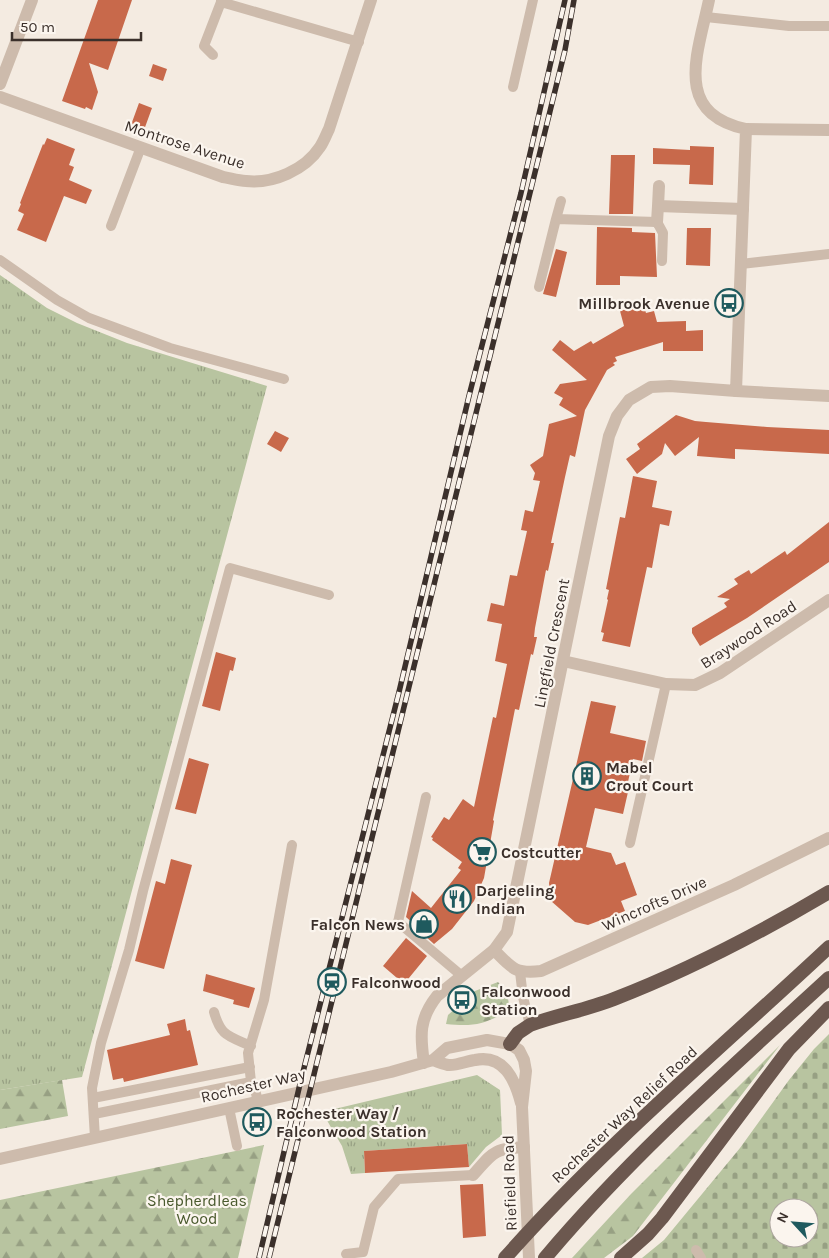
<svg xmlns="http://www.w3.org/2000/svg" width="829" height="1258" font-family="Karla,sans-serif">
	<style>
		.grass { fill: url(#grass-tufts) }
		.forest { fill: url(#forest-firs) }
		.cemetery { fill: url(#cemetery-stones); fill-rule: evenodd }
		.building { fill: #c8694b }
		.lines { fill: none; stroke-linecap: round; stroke-linejoin: round }
		.service { stroke: #cdbbac; stroke-width: 10 }
		.minor { stroke: #cdbbac; stroke-width: 12 }
		.tertiary { stroke: #cdbbac; stroke-width: 12 }
		.trunk { stroke: #6c584f; stroke-width: 14 }
		.rail-casing { stroke: #3b302b; stroke-width: 5.5 }
		.rail { stroke: #fbf5ee; stroke-width: 4; stroke-dasharray: 11; stroke-linecap: butt }
		.labels { text-anchor: middle; stroke-width: 4.5; stroke-linejoin: round; paint-order: stroke }
		.street-label { font-size: 16px; fill: #3b302b; stroke: #fbf5ee }
		.poi-label { font-size: 16px; font-weight: bold; fill: #3b302b; stroke: #fbf5ee; text-anchor: start }
		.park-label { font-size: 16px; fill: #4a5a2e; stroke: #fbf5ee }
	</style>
	<defs>
		<pattern id="grass-tufts" width="24" height="20" patternUnits="userSpaceOnUse" patternTransform="scale(1.25)"><rect width="24" height="20" fill="#b8c4a0"/><path d="M3 7l-1-3M5 7V3M7 7l1-3M15 17l-1-3M17 17v-4M19 17l1-3" fill="none" stroke="#97a083"/></pattern>
		<pattern id="forest-firs" width="22" height="20" patternUnits="userSpaceOnUse" patternTransform="scale(1.25)"><rect width="22" height="20" fill="#b8c4a0"/><path d="M5 1l3.5 6h-7zM16 11l3.5 6h-7z" fill="#97a083"/></pattern>
		<pattern id="cemetery-stones" width="16" height="16" patternUnits="userSpaceOnUse" patternTransform="scale(1.25)"><rect width="16" height="16" fill="#b8c4a0"/><path d="M2 7V4a2 2 0 0 1 4 0v3zM10 15v-3a2 2 0 0 1 4 0v3z" fill="#97a083"/></pattern>
	</defs>
	<rect width="100%" height="100%" fill="#f4ebe1"/>
	<path class="grass" d="M0 275 47 308 77 323 127 343 267 386 82 1077 0 1090Z
		M477 1075 500 1090 502 1135 486 1147 469 1167 467 1144 364 1151 365 1173 351 1174 342 1146 322 1112Z"/>
	<path class="forest" d="M498 982 507 993 510 1010C485 1024 475 1027 446 1024L448 1015 475 991Z
		M780 1045 633 1236 604 1258H572L631 1194Z
		M62 1080 68 1116 0 1129V1090Z
		M264 1145 238 1258H0V1200Z"/>
	<path class="cemetery" d="M829 1034V1258H642L664 1240 740 1148 789 1080 814 1049ZM779 1208H809V1238H779Z"/>
	<path class="building" d="M98 0H132L108 70 89 63 98 92 92 110 86 107 85 109 62 101Z
		M153 64 167 69 163 81 149 76Z
		M139 103 152 108 144 130 131 125Z
		M47 138 75 149 69 165 74 167 69 180 92 190 86 204 64 196 46 242 17 230 24 214 18 211 21 204 20 203 43 144 44 145Z
		M690 146 714 147 713 185 689 184 690 165 653 164V148L690 150Z
		M611 155H635L633 214H609Z
		M597 227 632 228V232L655 233 657 277 620 276V285H596Z
		M687 228H711L710 266 686 265Z
		M556 249 567 252 556 297 543 294Z
		M643 304 646 313 654 311 657 322 686 321V331L703 330V351H663V342L615 357 617 361 613 363 615 365 607 370 585 410 575 457 570 455 565 477 551 543H554L548 571 546 570 535 628 534 637H537L533 655 531 654 519 710 515 709 493 820 494 821 484 878 474 901 452 929 434 944 415 927 416 926 406 917 412 891 431 908 461 870 458 868 462 862 432 840 433 838 431 837 444 817 449 820 463 799 474 807 493 717 496 718 507 664 495 661 502 624 487 621 491 603 504 606 510 575 517 576 527 531 521 530 525 510 533 512 540 481 533 480 535 473 530 465 543 456 549 424 577 416 559 405 563 398 554 393 560 384 587 380 552 350 560 340 574 351 591 341 593 344 624 326 620 311Z
		M676 415 695 421 706 422 767 427 829 430V454L735 449V459L697 456 699 437 675 456 665 443 662 454 637 474 626 459 640 449 637 444Z
		M275 431 289 438 281 452 267 444Z
		M633 476 657 481 652 507 672 511 669 526 660 524 652 568 647 567 630 647 602 641 604 633 601 632 608 600 607 599 609 590 606 589 620 517 625 518Z
		M829 522V562L747 618 700 646 692 633V628L727 607 724 603 730 599 717 597 738 584 734 579 749 570 751 574 785 551 787 555Z
		M216 652 236 658 233 671 230 670 220 711 202 706Z
		M591 701 616 706 610 733 646 741 642 761 633 759 626 791 628 792 623 814 595 808 586 847 611 853 616 865 625 862 637 895 621 901 625 911 588 925 575 922 551 901 549 883Z
		M189 758 209 764 196 814 175 809Z
		M171 859 192 865 164 969 135 961 156 881 165 884Z
		M406 938 427 956 404 984 383 966Z
		M206 974 255 988 249 1008 233 1004 234 1000 203 991Z
		M185 1019 187 1031 190 1030 198 1065 124 1082 123 1078 113 1080 107 1050 170 1035 167 1024Z
		M467 1144 469 1167 365 1173 364 1151Z
		M483 1184 486 1236 463 1238 460 1185Z"/>
	<g class="lines">
		<path class="service" d="M221 0V2L359 42
			M706 17 789 26H829
			M213 55 204 46 221 2
			M513 87 533 0
			M556 219 561 201
			M111 226 141 147
			M0 260 57 300 89 318 170 348 284 379
			M741 264 829 254
			M539 287 556 219 657 222 663 233 662 261
			M426 797 398 922 462 976
			M630 843 666 684
			M520 972 523 997 530 1025
			M214 1012C221 1037 229 1036 251 1046
			M93 1098 250 1067
			M258 1102 254 1085 251 1082 248 1053 264 1000 292 845
			M229 1108 237 1146
			M94 1114 251 1082
			M95 1138 92 1088 101 1043 129 950 143 891 230 568 329 595
			M696 1250 701 1258
			M346 1254 363 1252 374 1207 398 1179 473 1175"/>
		<path class="minor" d="M0 97 223 177C230 178 238 181 246 181 273 184 305 170 320 147 324 141 326 135 329 129L371 0
			M746 129 829 130
			M658 206 659 186
			M657 222 658 206 743 209
			M736 391 829 396
			M563 661 666 684 695 685 720 673 829 600
			M494 950C512 968 514 974 541 971L734 885 829 838
			M473 1175C493 1153 492 1149 524 1147"/>
		<path class="tertiary" d="M0 84 32 0
			M433 1060C438 1062 443 1064 448 1065 456 1066 467 1061 475 1060 504 1054 515 1080 521 1103
			M424 1063C420 1035 419 1019 437 996L494 950 507 932 609 436 617 416 629 400 651 387 670 386 736 391 746 129C672 113 698 53 709 0
			M0 1159 391 1072 433 1060 447 1048 487 1040 510 1044 519 1050 524 1060 526 1071 522 1107 529 1258"/>
		<path class="trunk" d="M510 1044 518 1033 530 1025C557 1015 586 1010 614 999 689 970 760 933 829 892
			M505 1258C604 1146 720 1049 829 947
			M545 1258C631 1156 731 1068 829 978
			M621 1258 648 1234 662 1218 789 1049 829 1008"/>
		<defs>
			<path id="rail" d="M259 1258 300 1084 399 692 469 396 521 193 565 0
				M269 1258 565 50 574 0"/>
		</defs>
		<use href="#rail" class="rail-casing"/>
		<use href="#rail" class="rail"/>
	</g>
	<defs>
		<symbol id="bus-ring" viewBox="-11 -11 22 22"><circle r="9.5" fill="#fbf5ee" stroke="#1f5a5e" stroke-width="1.5"/><path d="M-5-6H5V4H4V6H2V4H-2V6H-4V4H-5ZM-3.5-4V0h7V-4ZM-3.5 1.2v1.5H-2V1.2ZM2 1.2v1.5H3.5V1.2Z" fill="#1f5a5e"/></symbol>
		<symbol id="building-ring" viewBox="-11 -11 22 22"><circle r="9.5" fill="#fbf5ee" stroke="#1f5a5e" stroke-width="1.5"/><path d="M-4-6H4V6H1V3H-1V6H-4ZM-2.5-4.3h1.7v1.8h-1.7ZM.8-4.3h1.7v1.8H.8ZM-2.5-1h1.7V.8h-1.7ZM.8-1h1.7V.8H.8Z" fill="#1f5a5e"/></symbol>
		<symbol id="supermarket-ring" viewBox="-11 -11 22 22"><circle r="9.5" fill="#fbf5ee" stroke="#1f5a5e" stroke-width="1.5"/><path d="M-6-5.5h2.5l.6 2H6L4.5 2H-2.5L-4.4-4H-6ZM-1.5 3.2a1.3 1.3 0 1 0 .1 0ZM3 3.2a1.3 1.3 0 1 0 .1 0Z" fill="#1f5a5e"/></symbol>
		<symbol id="restaurant-ring" viewBox="-11 -11 22 22"><circle r="9.5" fill="#fbf5ee" stroke="#1f5a5e" stroke-width="1.5"/><path d="M-5-6h1v4h1v-4h1v4h1v-4h1v5L-1.5 .5V6h-2V.5L-5-1ZM5-6V6H3V1.5H1.5Q1.5-4 5-6Z" fill="#1f5a5e"/></symbol>
		<symbol id="shop-ring" viewBox="-11 -11 22 22"><circle r="9.5" fill="#fbf5ee" stroke="#1f5a5e" stroke-width="1.5"/><path d="M-5-2.5h2.3a2.7 3.5 0 0 1 5.4 0H5L5.5 6h-11ZM-1.5-2.5h3a1.5 2.3 0 0 0-3 0Z" fill="#1f5a5e"/></symbol>
		<symbol id="station-ring" viewBox="-11 -11 22 22"><circle r="9.5" fill="#fbf5ee" stroke="#1f5a5e" stroke-width="1.5"/><path d="M-3-6H3Q5-6 5-4V2Q5 4 3 4L4.5 6H3L1.5 4h-3L-3 6H-4.5L-3 4Q-5 4-5 2V-4Q-5-6-3-6ZM-3.5-4v3h7v-3ZM-3.5 1v1.5H-2V1ZM2 1v1.5H3.5V1Z" fill="#1f5a5e"/></symbol>
	</defs>
	<g fill-rule="evenodd">
		<use href="#bus-ring" x="713" y="287" width="32" height="32"/>
		<use href="#building-ring" x="571" y="760" width="32" height="32"/>
		<use href="#supermarket-ring" x="466" y="836" width="32" height="32"/>
		<use href="#restaurant-ring" x="441" y="883" width="32" height="32"/>
		<use href="#shop-ring" x="408" y="908" width="32" height="32"/>
		<use href="#station-ring" x="316" y="966" width="32" height="32"/>
		<use href="#bus-ring" x="446" y="984" width="32" height="32"/>
		<use href="#bus-ring" x="241" y="1106" width="32" height="32"/>
	</g>
	<g class="labels">
		<g class="street-label">
			<text transform="translate(185 144) rotate(18)" y="6">Montrose Avenue</text>
			<text transform="translate(748 634) rotate(-33)" y="6">Braywood Road</text>
			<text transform="translate(551 643) rotate(-79)" y="6">Lingfield Crescent</text>
			<text transform="translate(654 903) rotate(-24)" y="6">Wincrofts Drive</text>
			<text transform="translate(253 1085) rotate(-13)" y="6">Rochester Way</text>
			<text transform="translate(624 1114) rotate(-43)" y="6">Rochester Way Relief Road</text>
			<text transform="translate(509 1183) rotate(-92)" y="6">Riefield Road</text>
		</g>
		<g class="poi-label">
			<text x="710" y="309" text-anchor="end">Millbrook Avenue</text>
			<text x="606" y="773">Mabel<tspan x="606" dy="18">Crout Court</tspan></text>
			<text x="501" y="858">Costcutter</text>
			<text x="476" y="896">Darjeeling<tspan x="476" dy="18">Indian</tspan></text>
			<text x="405" y="930" text-anchor="end">Falcon News</text>
			<text x="351" y="988">Falconwood</text>
			<text x="481" y="997">Falconwood<tspan x="481" dy="18">Station</tspan></text>
			<text x="276" y="1119">Rochester Way /<tspan x="276" dy="18">Falconwood Station</tspan></text>
		</g>
		<g class="park-label">
			<text x="197" y="1206">Shepherdleas<tspan x="197" dy="18">Wood</tspan></text>
		</g>
	</g>
	<g transform="translate(794 1223) rotate(296)"><circle r="24" fill="#fbf5ee" stroke="#aea6a0"/>
	<path d="M0-4L9 19L0 12L-9 19Z" fill="#1f5a5e"/>
	<text y="-8" font-size="14" font-weight="bold" text-anchor="middle" fill="#3b302b">N</text>
	</g>
	<path d="M12 32v8h129v-8" fill="none" stroke="#3b302b" stroke-width="2.5"/>
	<text x="20" y="32" font-size="15" fill="#3b302b" stroke="#fbf5ee" stroke-width="4" paint-order="stroke">50 m</text>
</svg>
